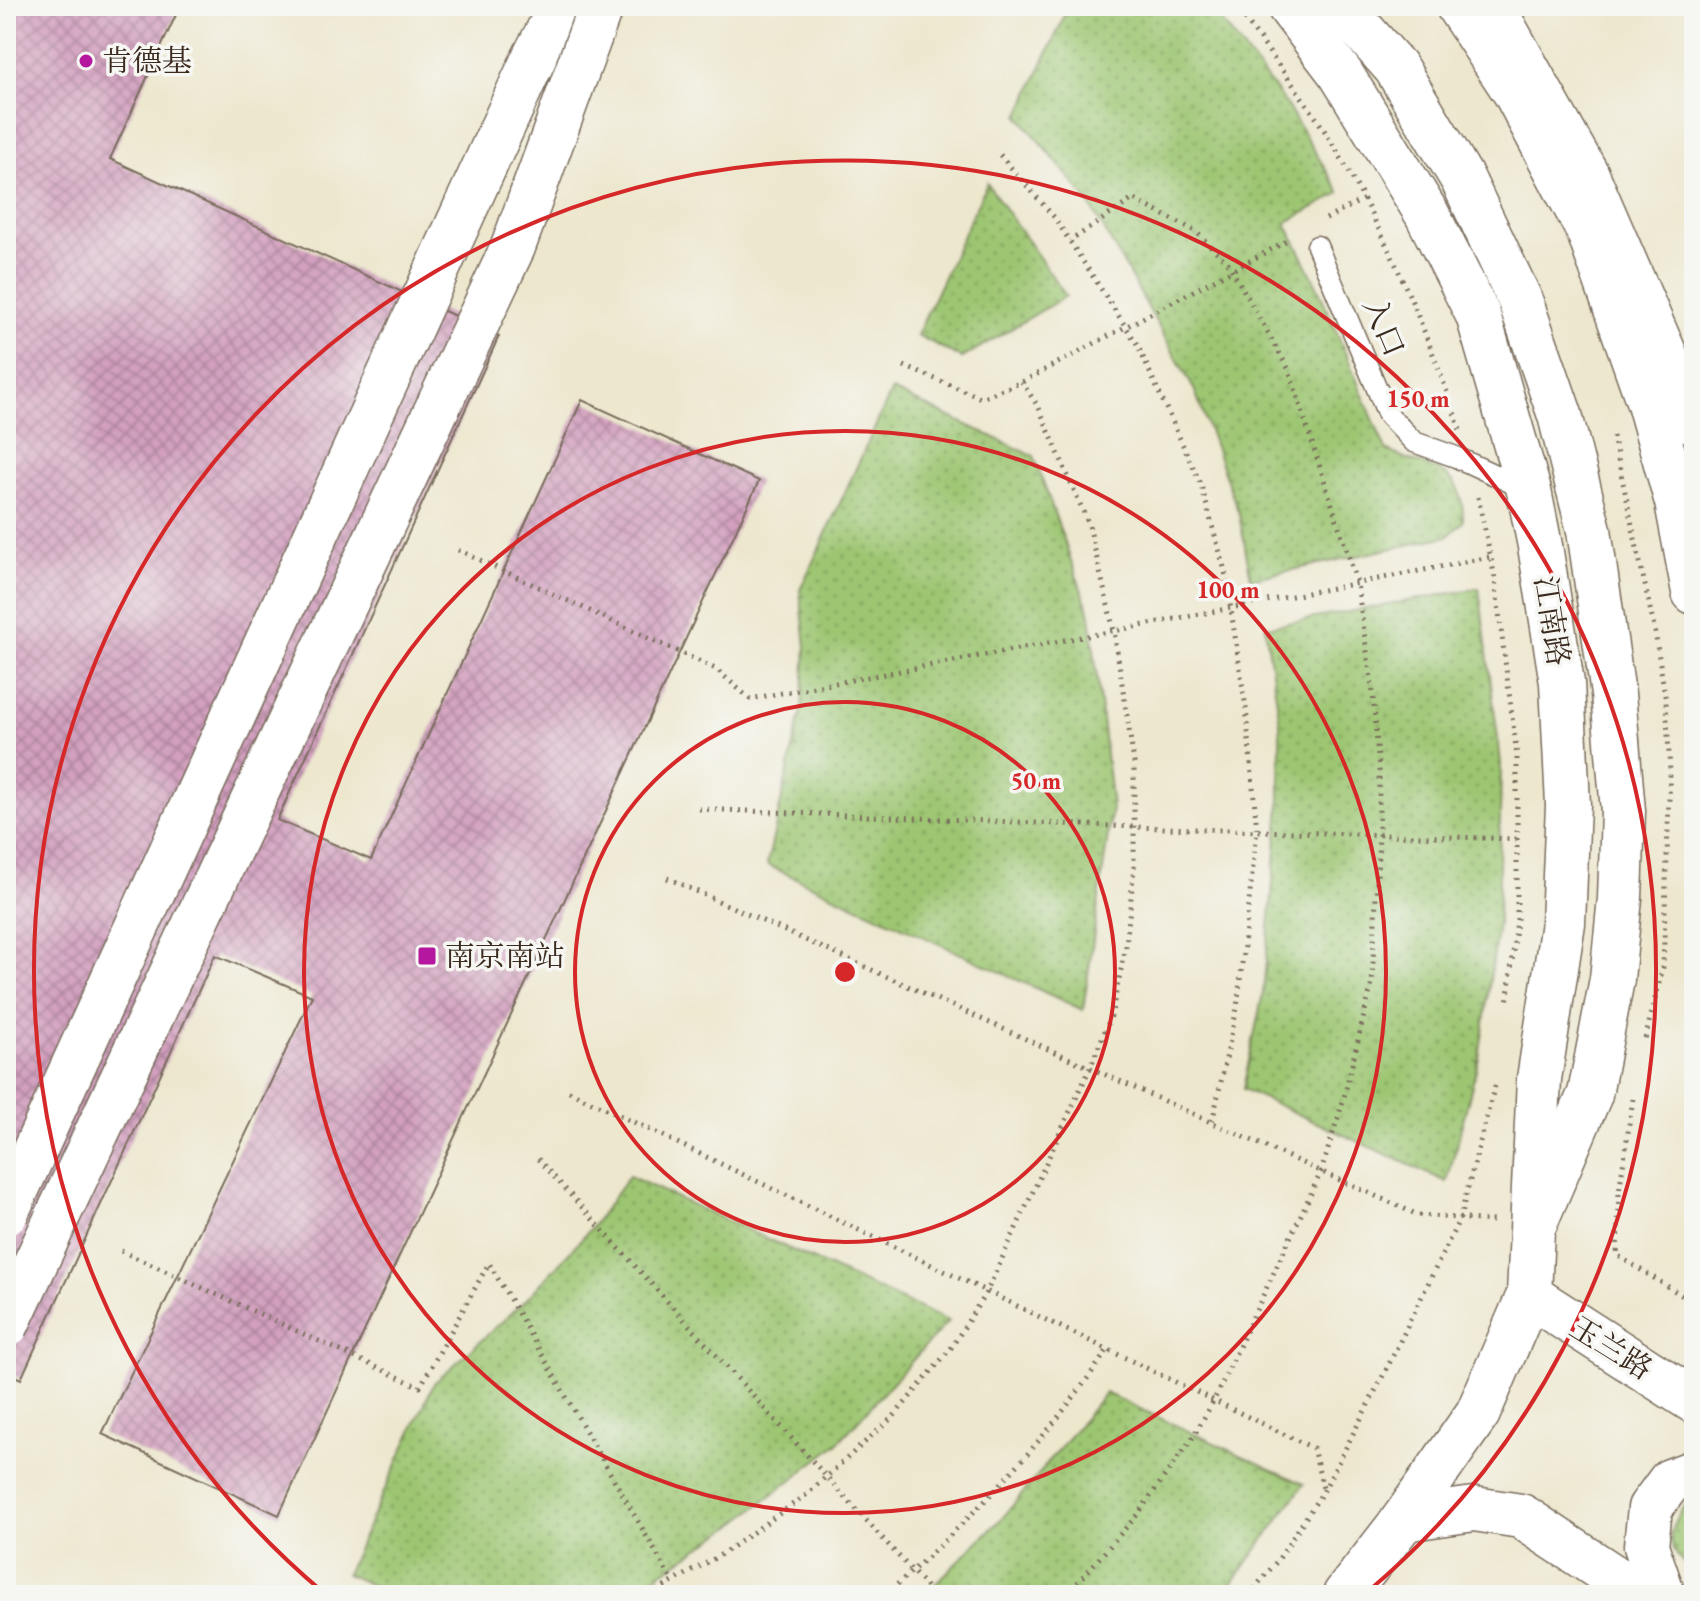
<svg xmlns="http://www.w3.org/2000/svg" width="1700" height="1601" font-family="'EB Garamond','Noto Serif SC',serif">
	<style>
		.grass { fill: url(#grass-dots); stroke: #6c7848; stroke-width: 2 }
		.building { fill: url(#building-cross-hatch) }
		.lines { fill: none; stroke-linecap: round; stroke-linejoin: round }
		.service-casing { stroke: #796c5c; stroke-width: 23 }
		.tertiary-casing { stroke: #796c5c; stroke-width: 47 }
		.secondary-casing { stroke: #796c5c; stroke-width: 47 }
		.motorway-casing { stroke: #796c5c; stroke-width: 47 }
		.path { stroke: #796c5c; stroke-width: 5; stroke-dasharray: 2 6; stroke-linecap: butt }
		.service { stroke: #fff; stroke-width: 20 }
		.tertiary { stroke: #fff; stroke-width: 44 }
		.secondary { stroke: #fff; stroke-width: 44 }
		.motorway { stroke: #fff; stroke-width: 44 }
		.secondary-bridge-casing { stroke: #796c5c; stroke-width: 47; stroke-linecap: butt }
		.secondary-bridge { stroke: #fff; stroke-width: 44 }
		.ring { fill: none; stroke: #d62828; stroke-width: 4 }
		.poi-dot { fill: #b5179e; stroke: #f6f6f2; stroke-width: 3 }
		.labels { text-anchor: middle; stroke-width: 7; stroke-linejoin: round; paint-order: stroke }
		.poi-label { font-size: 30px; fill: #3b2a1e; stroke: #f6f6f2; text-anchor: start }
		.street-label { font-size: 30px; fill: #3b2a1e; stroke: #f6f6f2 }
		.centre { fill: #d62828; stroke: #f6f6f2; stroke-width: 4 }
		.ring-label { font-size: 24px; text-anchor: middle; font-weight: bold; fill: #d62828; stroke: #f6f6f2; stroke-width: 7; stroke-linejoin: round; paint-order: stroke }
	</style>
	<defs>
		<pattern id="grass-dots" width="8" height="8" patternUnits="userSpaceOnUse" patternTransform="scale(2)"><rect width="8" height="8" fill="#9dc672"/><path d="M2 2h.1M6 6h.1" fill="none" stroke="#81a15d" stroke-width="1.8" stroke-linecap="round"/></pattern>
		<pattern id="building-cross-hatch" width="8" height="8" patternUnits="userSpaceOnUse" patternTransform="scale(2)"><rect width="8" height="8" fill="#d3a0bf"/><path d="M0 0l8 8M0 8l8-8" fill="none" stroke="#ac839b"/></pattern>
	</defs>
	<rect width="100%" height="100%" fill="#f6f6f2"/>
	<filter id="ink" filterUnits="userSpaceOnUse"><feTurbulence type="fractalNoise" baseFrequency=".0125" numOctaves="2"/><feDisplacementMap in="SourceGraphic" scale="16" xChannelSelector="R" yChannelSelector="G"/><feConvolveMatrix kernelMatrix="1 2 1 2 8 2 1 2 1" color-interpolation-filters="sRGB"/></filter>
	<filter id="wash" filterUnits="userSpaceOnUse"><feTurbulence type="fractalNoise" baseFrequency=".006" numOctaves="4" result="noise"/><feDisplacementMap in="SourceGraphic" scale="32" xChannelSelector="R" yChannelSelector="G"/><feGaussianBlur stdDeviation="1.8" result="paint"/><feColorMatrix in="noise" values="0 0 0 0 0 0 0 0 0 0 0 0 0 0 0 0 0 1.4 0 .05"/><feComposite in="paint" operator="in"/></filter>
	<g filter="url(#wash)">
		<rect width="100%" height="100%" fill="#ede7ce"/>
		<path class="grass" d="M1069 6H1210L1286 104 1340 193 1286 223 1318 288 1386 450C1428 471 1465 463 1463 522L1448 536 1251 579 1239 514 1195 391 1088 201 1019 116Z
			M987 183 1066 296 962 358 917 335Z
			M892 390 1034 456 1090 614 1112 807 1083 1010 767 865 802 708 806 647 800 590Z
			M1479 588 1501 763 1498 924 1479 1058 1447 1182 1243 1089 1263 993 1280 805V722L1265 627Z
			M629 1176 948 1321 836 1445 732 1526 650 1580 610 1595H394L346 1574 434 1383 526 1300 591 1228Z
			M1105 1393 1304 1484 1224 1595H924L1005 1515Z
			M1694 1496V1571C1659 1547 1668 1522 1694 1496Z"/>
		<g id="blocks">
			<path class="building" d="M6 6H180L110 159 499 336 277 820 371 860 582 400 759 481 279 1515 102 1434 312 996 215 955 21 1379 6 1372Z"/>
		</g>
	</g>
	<g filter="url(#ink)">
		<use href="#blocks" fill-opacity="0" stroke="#796c5c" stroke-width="2"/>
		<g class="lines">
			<defs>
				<path id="service" d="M1317 246 1388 415 1414 442 1456 457 1525 489"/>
				<path id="tertiary" d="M1289 6 1341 74 1427 214 1478 315 1529 491 1540 546 1562 683 1568 805 1563 923 1539 1079 1529 1295 1478 1413 1404 1519 1345 1595
					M1492 6 1587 175 1694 422"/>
				<path id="secondary" d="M1341 6 1396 68 1463 180 1520 300 1560 415 1589 530 1613 694 1623 811 1620 898 1612 979 1590 1094 1534 1225
					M1529 1295 1694 1401
					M1404 1519 1474 1509 1521 1516 1641 1595
					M1663 1595 1646 1546 1650 1508 1670 1481 1694 1472"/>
				<path id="motorway" d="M1458 6 1515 92 1589 232 1649 403 1677 502 1694 592
					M534 58 561 6"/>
			</defs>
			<use href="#service" class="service-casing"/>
			<use href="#tertiary" class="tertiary-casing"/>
			<use href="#secondary" class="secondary-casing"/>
			<use href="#motorway" class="motorway-casing"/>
			<path class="path" d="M1236 6C1267 51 1302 94 1331 141 1385 231 1427 330 1460 430
				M1000 155 1054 217 1137 344 1201 485 1225 571 1246 708 1257 831 1237 1008 1212 1123
				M1326 219 1364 199
				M904 366 981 398 1022 382 1289 240
				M1613 436 1655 632 1666 702 1670 771 1663 967 1645 1039
				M1478 497 1494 573 1517 756V920L1507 1004
				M458 550 716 669 750 699 1114 631 1490 557
				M699 809 1134 827 1517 839
				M667 878 1418 1215 1493 1221
				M569 1091 1313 1448 1323 1488
				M1633 1099 1619 1192 1617 1255 1694 1303
				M538 1159 934 1595
				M121 1251 420 1387 489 1263 673 1582
				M337 1594 340 1595
				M650 1595 722 1554 806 1495 894 1416 951 1348 987 1291 1090 1068 1111 1016 1126 946 1134 868V762L1114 631 1089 525 1039 408 1022 382
				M885 1595C970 1521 1045 1443 1108 1349
				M1067 1595 1137 1515 1193 1437 1214 1400 1321 1172 1343 1101 1372 983 1379 835V770L1373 693 1357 583 1289 370 1228 263 1195 231 1133 199 1070 241
				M1249 1595 1278 1560 1324 1490 1387 1368 1460 1218 1496 1081"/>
			<use href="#service" class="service"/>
			<use href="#tertiary" class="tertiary"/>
			<use href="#secondary" class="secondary"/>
			<use href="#motorway" class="motorway"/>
			<defs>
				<path id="secondary-bridge" d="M6 1213 534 58
					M6 1326 513 247 599 11"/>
			</defs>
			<use href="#secondary-bridge" class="secondary-bridge-casing"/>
			<use href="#secondary-bridge" class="secondary-bridge"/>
		</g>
	</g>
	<g class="ring">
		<circle cx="845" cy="972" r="270"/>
		<circle cx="845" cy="972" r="541"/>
		<path d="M324 1593A811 811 0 1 1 1366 1593"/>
	</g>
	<g class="poi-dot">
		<circle cx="86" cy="61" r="8"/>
		<rect x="417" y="946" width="20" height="20" rx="4"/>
	</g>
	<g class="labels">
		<g class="poi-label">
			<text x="102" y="71">肯德基</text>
			<text x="445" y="966">南京南站</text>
		</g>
		<g class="street-label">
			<text transform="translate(1384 327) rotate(67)" y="10">入口</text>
			<text transform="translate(1552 621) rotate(81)" y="10">江南路</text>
			<text transform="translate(1611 1348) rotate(32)" y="10">玉兰路</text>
		</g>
	</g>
	<circle cx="845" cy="972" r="12" class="centre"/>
	<g class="ring-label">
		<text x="1418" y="407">150 m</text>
		<text x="1228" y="598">100 m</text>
		<text x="1036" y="789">50 m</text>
	</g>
	<rect width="1700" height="1601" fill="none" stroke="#f6f6f2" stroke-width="32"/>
</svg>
